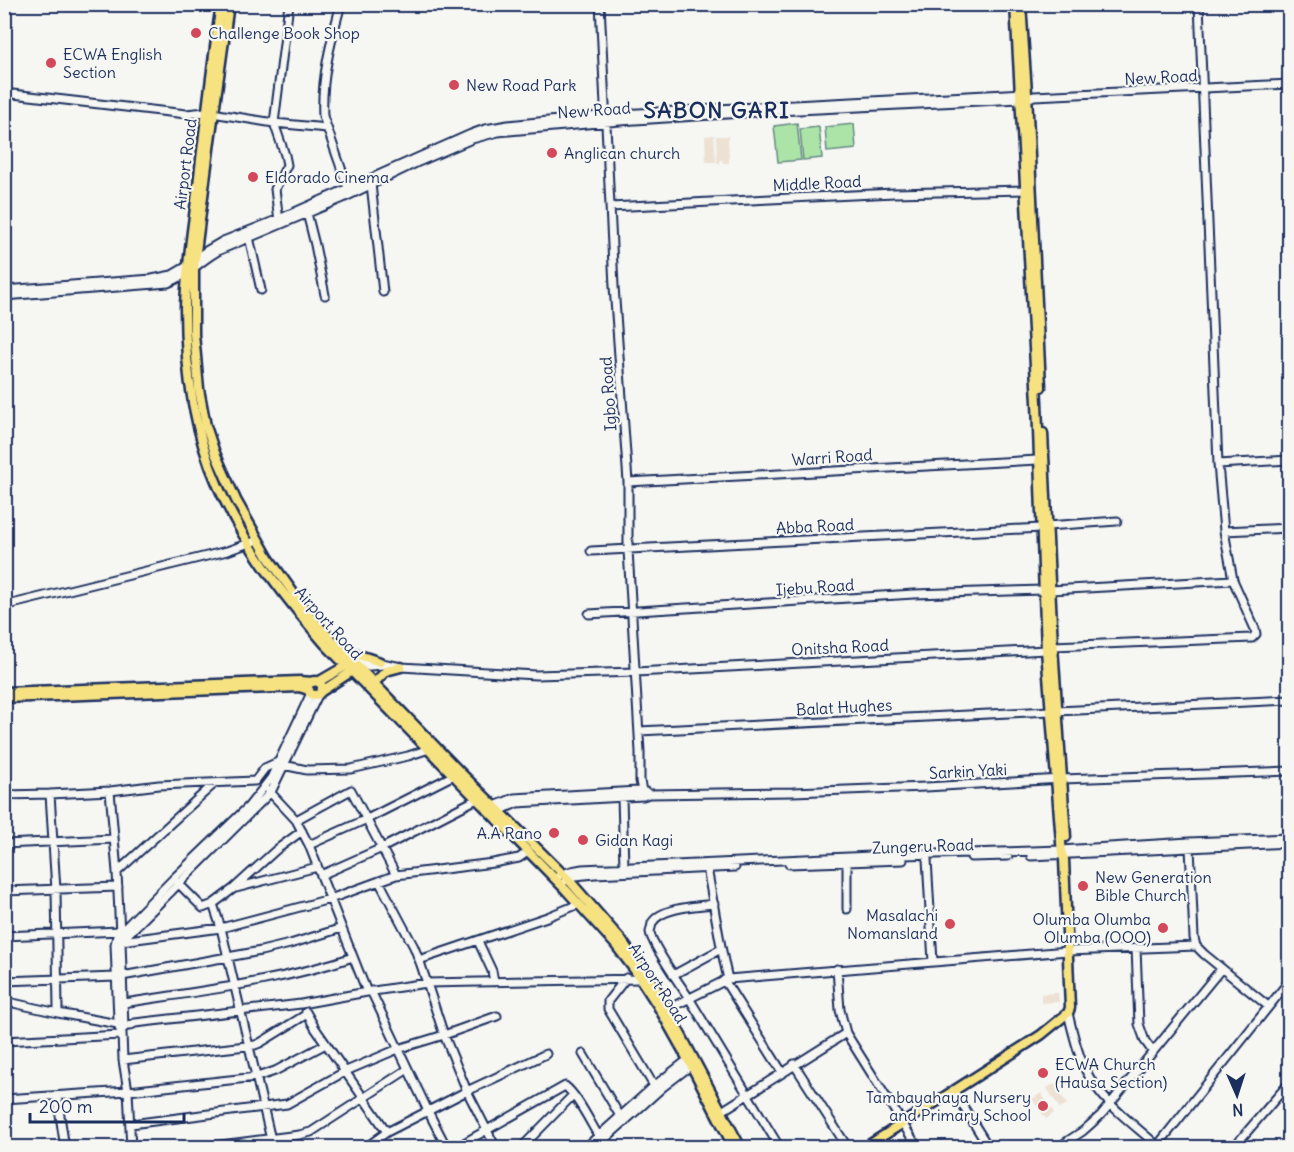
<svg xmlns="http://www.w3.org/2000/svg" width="1294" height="1152" font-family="Delius,sans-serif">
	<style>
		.built { fill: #ede1d3 }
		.green { fill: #ace4a8; stroke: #648a83; stroke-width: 1.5 }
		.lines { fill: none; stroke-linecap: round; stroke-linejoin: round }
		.stream { stroke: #5f96b4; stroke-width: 1.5 }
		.minor-casing { stroke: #1b2f5e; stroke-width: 11 }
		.major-casing { stroke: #1b2f5e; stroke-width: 13 }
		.minor { stroke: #f6f6f2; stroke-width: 7 }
		.major { stroke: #f6e281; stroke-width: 8 }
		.poi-dot { fill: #d1495b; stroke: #f6f6f2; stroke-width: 2 }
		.labels { text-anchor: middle; stroke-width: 4.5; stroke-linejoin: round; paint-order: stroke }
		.poi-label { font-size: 16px; fill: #1b2f5e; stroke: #f6f6f2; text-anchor: start }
		.street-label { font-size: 16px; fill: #1b2f5e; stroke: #f6f6f2 }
		.district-label { font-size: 22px; font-weight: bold; letter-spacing: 1.5px; fill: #1b2f5e; stroke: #f6f6f2 }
	</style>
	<rect width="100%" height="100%" fill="#f6f6f2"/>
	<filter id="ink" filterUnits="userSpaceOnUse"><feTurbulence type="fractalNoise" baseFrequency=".0167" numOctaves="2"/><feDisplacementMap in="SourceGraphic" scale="12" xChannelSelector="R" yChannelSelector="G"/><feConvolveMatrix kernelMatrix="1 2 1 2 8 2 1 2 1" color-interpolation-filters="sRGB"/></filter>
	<g filter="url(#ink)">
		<path class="built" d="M5 4 13 5 5 74 4 5Z
			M714 135 716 162H706L705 136Z
			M716 136H728L729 163H723L722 159 720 160V163H717Z
			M1058 993 1059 1002 1041 1003V994Z
			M1054 1084 1067 1104 1060 1109 1047 1088Z
			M1041 1093 1054 1113 1046 1119 1032 1099Z"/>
		<path class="green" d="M797 123 801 160 778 162 774 126Z
			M854 124 856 149 827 152 825 127Z
			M819 127 822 158 803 160 800 129Z"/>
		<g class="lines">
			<path class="stream" d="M1286 1148 1290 1142"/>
			<defs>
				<path id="minor" d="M341 4C331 41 321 78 323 116L348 188
					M600 4 614 286 628 482V550L640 752V781L643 796
					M4 93 186 114 206 112 274 123 327 128
					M371 184 383 292
					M610 207 894 193 1026 190
					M307 213 315 245 325 295
					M279 221 275 189 287 165 285 155 274 123 289 4
					M249 237 261 290
					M4 290 152 279 172 275 189 265 206 251 223 241 279 219 471 134 485 129 508 125 619 114 1025 93
					M4 296 168 283C188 276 201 260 220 250L341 199 416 163 472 139 498 132 620 121 758 112 1020 99H1027L1034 96 1290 84
					M1218 464 1290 460
					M628 482 1038 460
					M1047 526 1117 521
					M1224 531 1290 528
					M591 551 1041 528
					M1050 590 1233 580
					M4 606 227 551 258 540
					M589 614 914 594 1043 590
					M1053 646 1252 638 1256 634 1255 629 1233 580 1224 531 1218 464 1199 4
					M353 662 372 661 401 667 536 675 636 672 1046 650
					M358 667 383 665
					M1057 711 1290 700
					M639 731 1051 711
					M283 765 307 770 351 769 408 756 429 749
					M110 791 117 872 120 934
					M269 791 296 820 309 845 367 992
					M50 794 56 890 58 1009
					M4 795 50 794 110 791 159 785 255 781 265 768 278 762
					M622 797 624 867
					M492 807 514 798 638 791 646 792
					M497 812 517 803 643 796 649 794 793 792 926 787 1062 779 1290 771
					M296 820 351 790 396 875
					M4 844 114 839
					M309 845 367 819 454 775
					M1190 847 1194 938 1196 946 1204 954 1268 1006
					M1031 856 1290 843
					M971 857 1008 856
					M927 859 933 962
					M847 862V909
					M789 864 903 860
					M707 868C714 905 719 942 728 979
					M117 872 215 783
					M321 875 382 848 477 799
					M559 876C574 867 593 869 610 868L871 856 1061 850 1189 842 1290 838
					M379 881 414 947 421 965 444 1035 467 1091 496 1148
					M565 881 575 876 595 874 735 867
					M178 883 203 908 213 904
					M236 888 317 867
					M4 891 118 887
					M714 904C698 906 661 907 652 923 652 925 650 931 650 932 651 944 681 986 689 998L780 1148
					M4 936 120 931
					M121 941 221 928 330 899 396 875 493 863 519 858 529 851
					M478 941 492 971 494 982
					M1136 948 1139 1024 1145 1041 1153 1052
					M419 960 547 917 579 904
					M837 969 840 1010 846 1033 918 1148
					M673 975 721 949
					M122 976 261 951 290 944 342 928
					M626 978 608 1001V1009L654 1086
					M724 980 782 1072
					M4 981 116 977
					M371 991 428 1111 447 1148
					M4 1001 58 1013 129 1026 135 1023 301 1004 367 992 427 983 641 979
					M124 1003C201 991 279 982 353 957
					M668 1009 728 979 1068 951 1196 946
					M306 1012 315 1028 387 1132
					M1068 1013C1073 1033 1077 1053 1086 1071 1102 1103 1135 1125 1160 1148
					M124 1028 121 941 271 792 318 695
					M4 1041 121 1035
					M583 1054 620 1116
					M123 1060 255 1045 260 1043 307 1014
					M794 1064 848 1148
					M953 1090 989 1148
					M57 1096 65 1148
					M4 1099 128 1091 257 1077 275 1071 326 1044
					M722 1111 846 1033
					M131 1124 287 1104 346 1071 398 1049 444 1035 497 1016
					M1158 1145 1290 980
					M131 1148 128 1091 123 1060 122 1033 119 1028 118 1020 115 944 117 936 173 879 249 806 271 778 311 693
					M197 1148 299 1135 311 1132 408 1069
					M273 1148 221 928 213 904 233 889 276 850 302 831
					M365 1148 387 1132 467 1091 546 1054
					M455 1148 565 1086C577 1095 590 1122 598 1135L603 1140
					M521 1148 573 1095
					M585 1148 654 1086 690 1058
					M595 1148 663 1087 693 1064
					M1057 1148 1083 1131 1101 1115 1221 969
					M1233 1148 1290 1082"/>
				<path id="major" d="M221 4C212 65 205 125 198 185 193 226 186 267 185 308 185 367 194 432 218 486 244 545 283 595 325 644L566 890 615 944 634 969 658 1006 691 1065 734 1148
					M229 4 210 141 194 268V334L199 389 206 426 215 453 236 500 268 557 311 618 460 772 568 879 622 941 657 990 741 1148
					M1021 4 1027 93 1041 387
					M1043 433 1053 646 1066 837
					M341 649 380 662
					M308 688a7 7 0 1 1 14 0a7 7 0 1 1-14 0Z
					M318 682 349 664
					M374 683 386 671 401 667
					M322 691 357 668
					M4 692 299 681 313 682
					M4 698 299 687 309 690
					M864 1148 1041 1035 1068 1013 1070 1008 1064 859 1062 855 1046 650 1037 402 1015 4"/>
			</defs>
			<use href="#minor" class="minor-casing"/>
			<use href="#major" class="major-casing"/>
			<use href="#minor" class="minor"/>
			<use href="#major" class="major"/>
		</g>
	</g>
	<g class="poi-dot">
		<circle cx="196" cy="33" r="6"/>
		<circle cx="51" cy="63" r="6"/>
		<circle cx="454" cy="85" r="6"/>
		<circle cx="552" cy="153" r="6"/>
		<circle cx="253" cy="177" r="6"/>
		<circle cx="554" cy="833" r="6"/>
		<circle cx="583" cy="840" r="6"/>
		<circle cx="1083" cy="886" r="6"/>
		<circle cx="950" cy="924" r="6"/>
		<circle cx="1163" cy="928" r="6"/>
		<circle cx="1043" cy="1073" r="6"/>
		<circle cx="1043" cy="1106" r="6"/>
	</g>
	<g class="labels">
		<g class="poi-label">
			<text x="208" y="39">Challenge Book Shop</text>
			<text x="63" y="60">ECWA English<tspan x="63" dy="18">Section</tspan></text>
			<text x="466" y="91">New Road Park</text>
			<text x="564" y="159">Anglican church</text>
			<text x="265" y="183">Eldorado Cinema</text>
			<text x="542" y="839" text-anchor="end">A.A Rano</text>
			<text x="595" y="846">Gidan Kagi</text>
			<text x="1095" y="883">New Generation<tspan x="1095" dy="18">Bible Church</tspan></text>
			<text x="938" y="921" text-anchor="end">Masalachi<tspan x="938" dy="18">Nomansland</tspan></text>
			<text x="1151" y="925" text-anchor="end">Olumba Olumba<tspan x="1151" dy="18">Olumba (OOO)</tspan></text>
			<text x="1055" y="1070">ECWA Church<tspan x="1055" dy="18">(Hausa Section)</tspan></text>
			<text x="1031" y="1103" text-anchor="end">Tambayahaya Nursery<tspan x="1031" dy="18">and Primary School</tspan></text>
		</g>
		<g class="street-label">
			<text transform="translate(1161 77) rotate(-3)" y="6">New Road</text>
			<text transform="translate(594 110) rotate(-4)" y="6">New Road</text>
			<text transform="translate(185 164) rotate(-83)" y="6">Airport Road</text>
			<text transform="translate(817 183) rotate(-3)" y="6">Middle Road</text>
			<text transform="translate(608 394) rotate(-94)" y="6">Igbo Road</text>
			<text transform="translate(832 457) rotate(-4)" y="6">Warri Road</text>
			<text transform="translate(815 526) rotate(-3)" y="6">Abba Road</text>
			<text transform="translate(815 587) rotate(-4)" y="6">Ijebu Road</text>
			<text transform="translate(329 623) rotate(48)" y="6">Airport Road</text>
			<text transform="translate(840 647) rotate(-3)" y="6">Onitsha Road</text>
			<text transform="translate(844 707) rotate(-3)" y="6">Balat Hughes</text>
			<text transform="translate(968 771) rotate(-3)" y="6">Sarkin Yaki</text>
			<text transform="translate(923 846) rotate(-2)" y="6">Zungeru Road</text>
			<text transform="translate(658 983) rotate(57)" y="6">Airport Road</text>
		</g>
		<g class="district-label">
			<text x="717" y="118">SABON GARI</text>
		</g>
	</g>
	<rect width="1294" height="1152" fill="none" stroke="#f6f6f2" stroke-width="24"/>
	<rect x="12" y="12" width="1270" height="1128" fill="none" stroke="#1b2f5e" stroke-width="2" filter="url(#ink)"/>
	<g transform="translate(1237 1095) rotate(177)" stroke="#f6f6f2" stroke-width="4.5" paint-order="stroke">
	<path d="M0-4.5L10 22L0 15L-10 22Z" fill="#1b2f5e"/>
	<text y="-9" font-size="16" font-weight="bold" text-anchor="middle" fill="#1b2f5e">N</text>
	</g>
	<path d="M30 1113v9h154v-9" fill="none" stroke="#1b2f5e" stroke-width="3"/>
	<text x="39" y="1113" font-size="18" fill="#1b2f5e" stroke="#f6f6f2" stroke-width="4.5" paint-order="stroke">200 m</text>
</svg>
